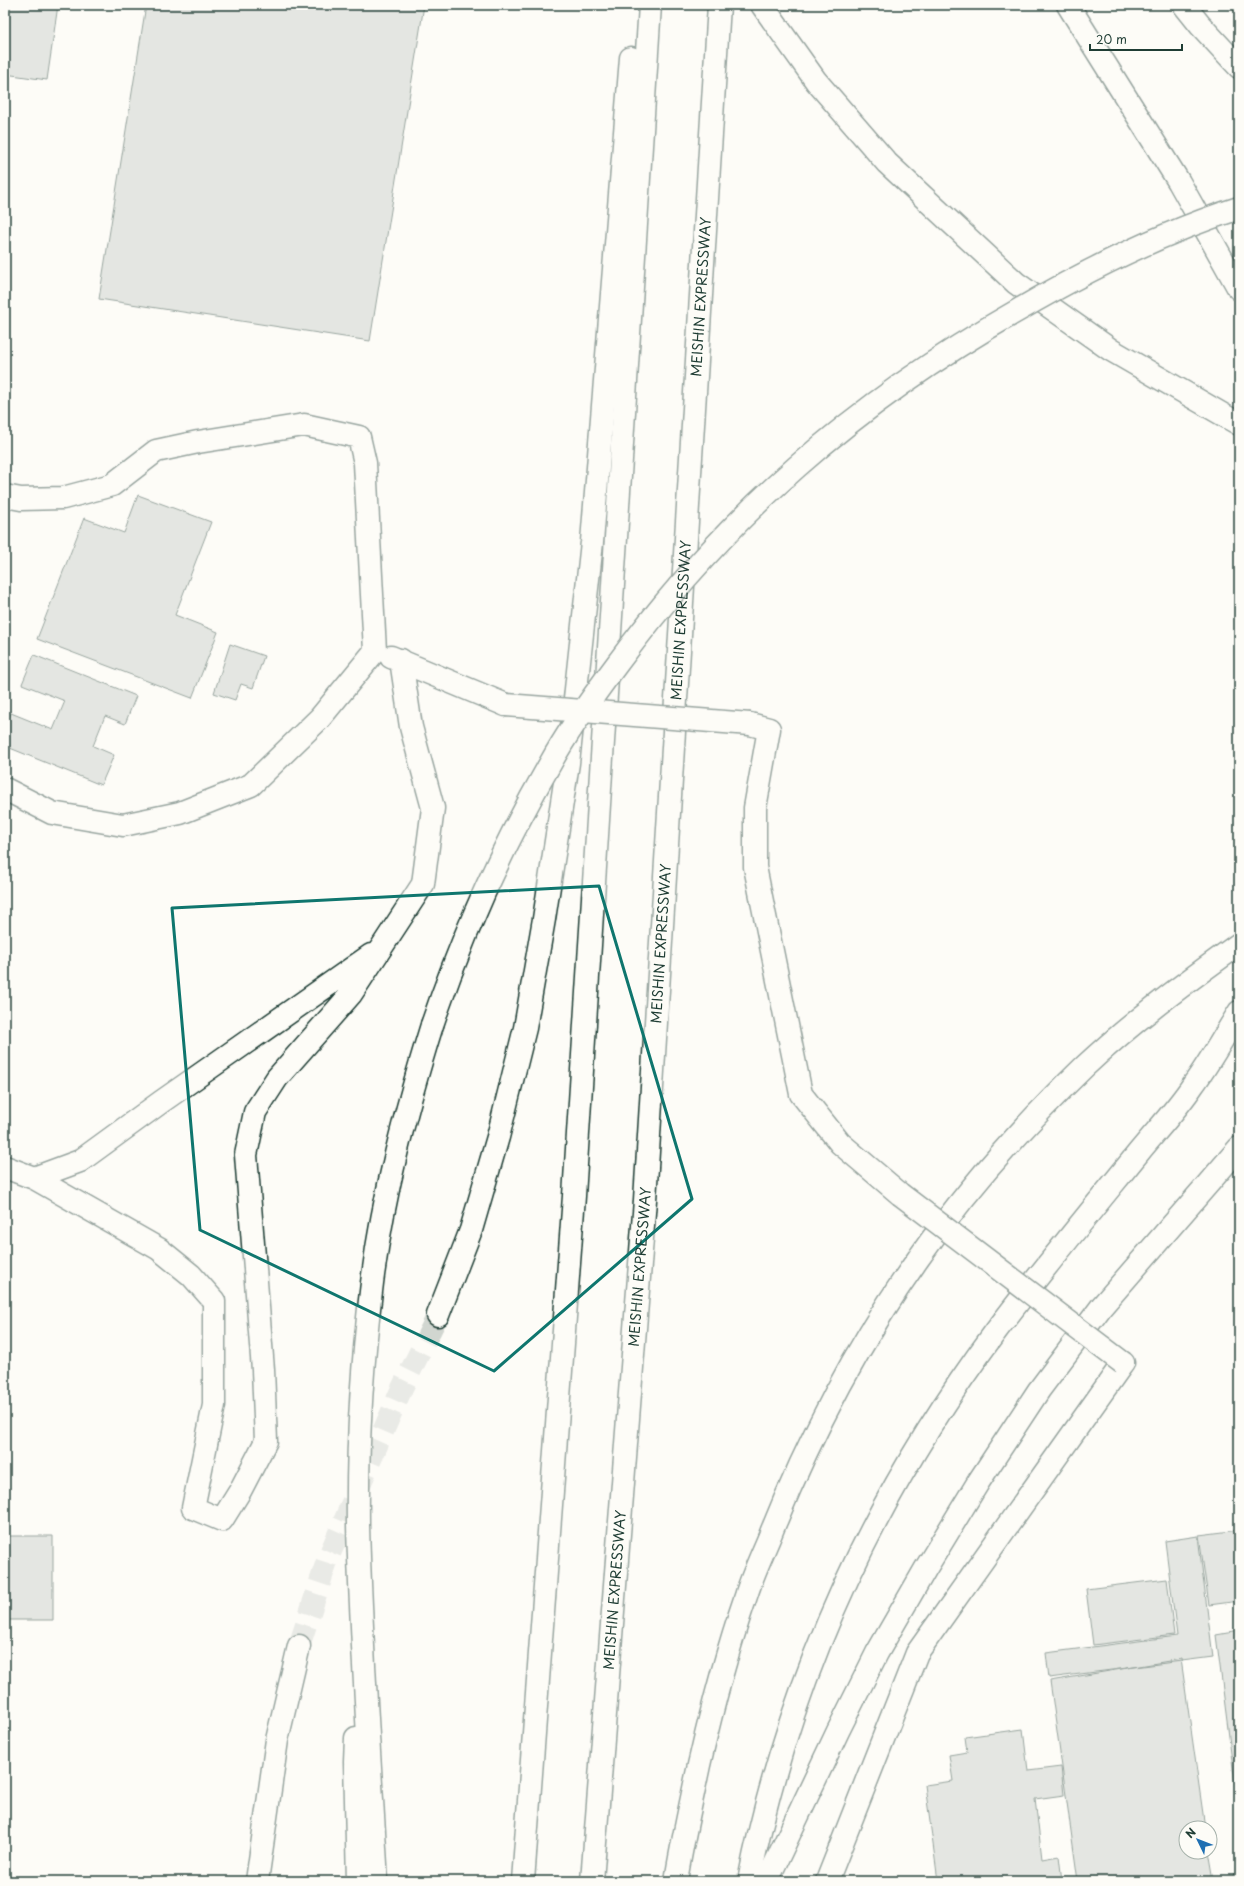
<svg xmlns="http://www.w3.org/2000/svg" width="1244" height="1886" font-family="'Playpen Sans',sans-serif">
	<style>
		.building { fill: #c6cdc7; stroke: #1f3d34 }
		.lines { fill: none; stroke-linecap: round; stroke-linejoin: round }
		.highway-tunnel { stroke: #d1d6d0; stroke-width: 22; stroke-dasharray: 22 11; stroke-linecap: butt }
		.street-casing { stroke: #1f3d34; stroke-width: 25 }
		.highway-casing { stroke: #1f3d34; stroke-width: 25 }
		.street { stroke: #fdfcf7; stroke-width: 22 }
		.highway { stroke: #fdfcf7; stroke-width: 22 }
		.street-bridge-casing { stroke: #1f3d34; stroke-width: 25; stroke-linecap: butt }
		.highway-bridge-casing { stroke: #1f3d34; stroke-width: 25; stroke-linecap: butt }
		.street-bridge { stroke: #fdfcf7; stroke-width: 22 }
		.highway-bridge { stroke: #fdfcf7; stroke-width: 22 }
		.marked { fill: none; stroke: #0f766e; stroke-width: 3; stroke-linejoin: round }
		.labels { text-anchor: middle; stroke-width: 3; stroke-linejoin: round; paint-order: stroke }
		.street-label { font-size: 14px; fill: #1f3d34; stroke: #fdfcf7 }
	</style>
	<rect width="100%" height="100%" fill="#fdfcf7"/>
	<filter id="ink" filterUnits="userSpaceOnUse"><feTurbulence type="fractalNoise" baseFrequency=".025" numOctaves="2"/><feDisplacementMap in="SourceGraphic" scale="8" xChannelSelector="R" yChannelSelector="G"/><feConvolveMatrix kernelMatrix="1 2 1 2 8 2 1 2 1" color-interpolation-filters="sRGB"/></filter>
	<g filter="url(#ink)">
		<path class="building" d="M5 5H58L47 80 5 74Z
			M146 5H424L370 341 99 299Z
			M138 495 211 522 175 615 218 632 192 698 37 639 84 518 124 533Z
			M230 644 264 656 253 688 241 684 235 700 214 693Z
			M34 655 136 696 125 724 105 716 93 746 114 755 101 785 5 746V728L11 713 53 730 65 701 22 684Z
			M1239 1530V1601L1209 1605 1199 1535Z
			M5 1536H53V1620H5Z
			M1198 1536 1213 1657 1049 1678 1046 1653 1177 1636 1165 1541Z
			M1167 1579 1174 1635 1093 1645 1086 1589Z
			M1239 1631V1815L1216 1635Z
			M1181 1659 1205 1828H1186V1852H1208L1213 1881H1078L1050 1681Z
			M1023 1729 1028 1771 1061 1767 1064 1795 1035 1799 1042 1859 1059 1856 1062 1881H938L925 1785 953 1781 949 1755 967 1752 965 1737Z"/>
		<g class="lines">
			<path class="highway-tunnel" d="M299 1646 328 1558 402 1388 438 1315"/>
			<defs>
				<path id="street" d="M5 496 21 499 63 498 112 485 156 451 198 442 304 425 359 437 365 463 375 651 320 718 251 785 180 813 123 825 52 813 5 789
					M391 657 506 705
					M750 724 769 729 755 808V867L801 1094 840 1143 900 1194
					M5 1167 34 1178 80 1161 161 1102 371 955
					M34 1178 159 1249 191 1275 214 1301V1405L193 1508 222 1520 240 1491 266 1441 263 1370 246 1155 255 1112 277 1078 351 994 423 884 433 808 411 727 401 660
					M827 1881 917 1653 1123 1363"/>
				<g id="highway">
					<path d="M762 5 816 81 887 163 1016 283 1111 350 1239 424"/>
					<path d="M1068 5 1179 182 1239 289"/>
					<path d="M1184 5 1200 25 1239 67"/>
					<path d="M438 1315 471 1230 498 1137 525 1028 544 919 568 763 592 542 631 58"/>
					<path d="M356 1738 355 1761 358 1881"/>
					<path d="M257 1881 277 1740 299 1646"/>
					<path d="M377 1881C370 1763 361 1644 358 1525 357 1445 362 1363 372 1283 383 1195 406 1109 432 1025"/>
					<path d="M523 1881 574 1196 650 5"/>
					<path id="s1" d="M592 1881 645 1200 719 5"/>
					<path d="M676 1881C682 1842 691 1803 699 1765 712 1708 727 1651 746 1596 752 1576 761 1557 769 1538 808 1440 857 1345 918 1259 966 1190 1023 1126 1084 1067 1132 1022 1186 982 1239 944"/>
					<path d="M749 1881C789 1679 874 1495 996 1331 1042 1270 1091 1211 1139 1152 1157 1130 1177 1109 1193 1085 1210 1062 1224 1036 1239 1012"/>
					<path d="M767 1881 838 1731 877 1653 926 1568 979 1481 1039 1390 1102 1306 1239 1148"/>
				</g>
			</defs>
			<use href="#street" class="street-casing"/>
			<use href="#highway" class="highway-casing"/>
			<use href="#street" class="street"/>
			<use href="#highway" class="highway"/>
			<defs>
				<path id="street-bridge" d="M506 705 750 724
					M900 1194 1123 1363"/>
				<path id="highway-bridge" d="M432 1025C463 934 502 847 550 764 569 729 593 696 617 664 727 515 855 403 1017 311 1087 270 1161 233 1239 208"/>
			</defs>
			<use href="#street-bridge" class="street-bridge-casing"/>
			<use href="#highway-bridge" class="highway-bridge-casing"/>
			<use href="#street-bridge" class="street-bridge"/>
			<use href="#highway-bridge" class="highway-bridge"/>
		</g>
	</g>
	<path d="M0 0H1244V1886H0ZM599 886 692 1199 494 1371 200 1230 172 908Z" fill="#fdfcf7" fill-opacity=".55" fill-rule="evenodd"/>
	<path class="marked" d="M599 886 692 1199 494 1371 200 1230 172 908Z"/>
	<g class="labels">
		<g class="street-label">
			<text dy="5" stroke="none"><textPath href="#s1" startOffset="1588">MEISHIN EXPRESSWAY</textPath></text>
			<text dy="5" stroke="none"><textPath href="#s1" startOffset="1264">MEISHIN EXPRESSWAY</textPath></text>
			<text dy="5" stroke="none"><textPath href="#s1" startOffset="940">MEISHIN EXPRESSWAY</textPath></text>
			<text dy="5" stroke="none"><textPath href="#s1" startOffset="616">MEISHIN EXPRESSWAY</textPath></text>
			<text dy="5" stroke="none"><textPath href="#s1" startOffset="292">MEISHIN EXPRESSWAY</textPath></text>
		</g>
	</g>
	<rect width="1244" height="1886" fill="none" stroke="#fdfcf7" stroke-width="20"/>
	<rect x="10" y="10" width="1224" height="1866" fill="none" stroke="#1f3d34" stroke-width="1.5" filter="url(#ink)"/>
	<g transform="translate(1198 1840) rotate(313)"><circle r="19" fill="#fdfcf7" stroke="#a4b0a9"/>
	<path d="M0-3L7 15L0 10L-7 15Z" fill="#1f6fb2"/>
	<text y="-6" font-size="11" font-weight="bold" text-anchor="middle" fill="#1f3d34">N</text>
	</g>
	<path d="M1090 44v6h92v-6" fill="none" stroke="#1f3d34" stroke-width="2"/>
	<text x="1096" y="44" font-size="12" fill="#1f3d34" stroke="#fdfcf7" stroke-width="3" paint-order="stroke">20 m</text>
</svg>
